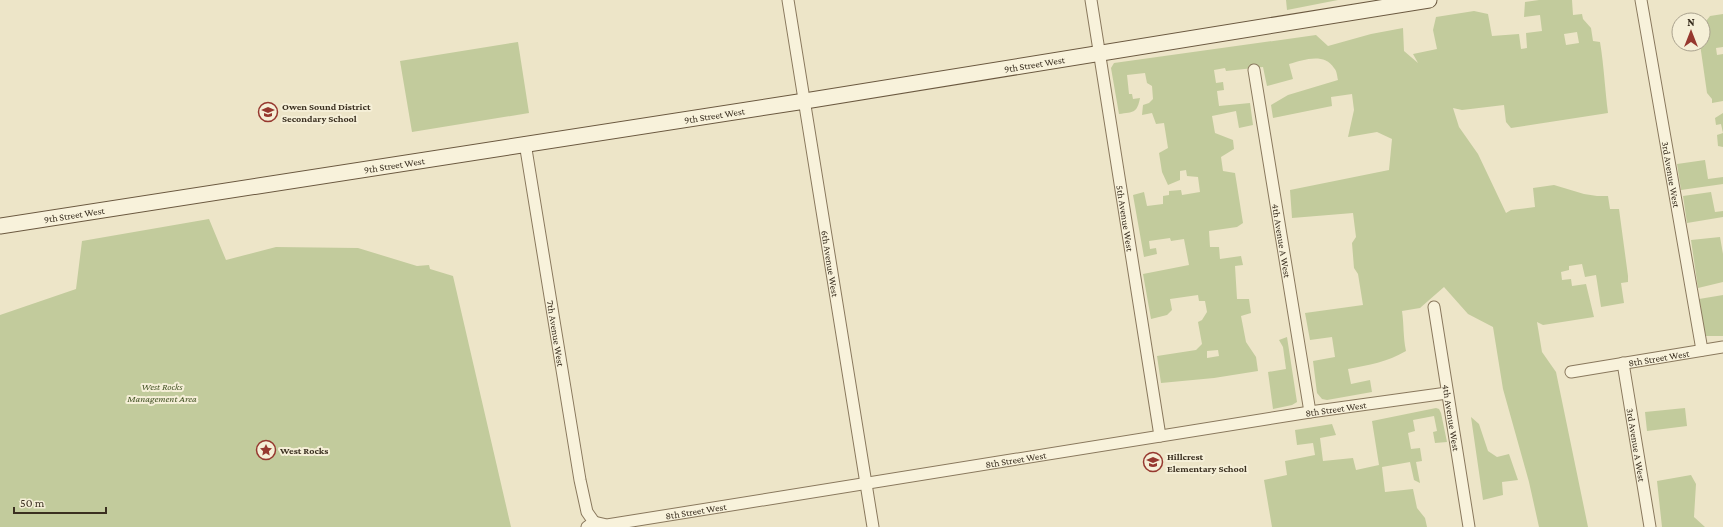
<svg xmlns="http://www.w3.org/2000/svg" width="1723" height="527" font-family="'Crimson Pro',serif">
	<style>
		.green { fill: #c2cb9c; fill-rule: evenodd }
		.lines { fill: none; stroke-linecap: round; stroke-linejoin: round }
		.street-casing { stroke: #89785d; stroke-width: 13 }
		.secondary-casing { stroke: #6b5940; stroke-width: 17 }
		.street { stroke: #f8f2db; stroke-width: 11 }
		.secondary { stroke: #f8f2db; stroke-width: 15 }
		.labels { text-anchor: middle; stroke-width: 4; stroke-linejoin: round; paint-order: stroke }
		.street-label { font-size: 10px; fill: #3a2f20; stroke: #f5efd7 }
		.poi-label { font-size: 10px; font-weight: bold; fill: #3a2f20; stroke: #f5efd7; text-anchor: start }
		.park-label { font-size: 10px; font-style: italic; fill: #465528; stroke: #f5efd7 }
	</style>
	<rect width="100%" height="100%" fill="#ede5c8"/>
	<path class="green" d="M1286 0H1338L1287 10Z
		M1539 0H1572L1573 15 1582 14 1583 19 1591 28 1593 41 1600 42C1604 66 1605 90 1608 113L1511 128 1506 122 1504 105 1462 110 1453 108 1459 127 1478 154 1506 213 1511 210 1535 207 1533 188 1554 185 1584 194 1597 196H1608L1610 209H1619L1628 276V282L1621 283 1624 303 1601 307 1596 275 1585 277 1582 264 1569 266V270L1561 272 1562 280 1571 279 1572 286 1586 284 1594 317 1543 325 1537 322 1542 352 1556 372 1588 527H1539L1529 482 1503 389 1493 327 1468 314 1444 287 1420 308 1402 311C1404 324 1403 337 1406 351 1387 362 1369 365 1348 369L1351 384 1370 380 1372 392 1327 400 1322 399 1317 393 1313 361 1335 357 1332 337 1310 340 1305 313 1363 305 1358 274 1354 268 1352 243 1356 237 1353 213 1292 218 1290 190 1389 170 1392 139 1377 132 1348 137 1354 110 1352 94 1331 97 1332 106 1273 118 1271 105 1288 95 1338 80C1337 76 1337 71 1334 68 1324 52 1303 60 1289 64L1293 79 1267 86 1263 67 1226 71 1225 68 1214 70 1216 83 1223 82 1224 90 1217 91 1219 106 1250 103 1253 125 1239 128 1236 111 1212 116 1215 133 1233 140 1234 149 1221 157 1223 171 1235 173 1243 223 1237 227 1209 231 1210 247H1219L1220 259 1241 256 1243 265 1235 266 1237 299H1249L1251 313 1241 316 1246 342 1256 357 1258 371 1214 378 1161 383 1157 356 1196 350 1202 344 1198 322 1202 320 1207 312 1205 301H1199L1198 295 1170 299 1172 310 1167 315 1151 319 1143 274 1189 265 1184 239 1171 241 1170 238 1149 241 1150 249 1156 248 1157 254 1144 257 1133 195 1144 192 1147 206 1163 204V196L1169 195V191L1181 190 1182 195 1200 192 1198 177 1187 176 1186 170 1180 171V180L1168 185 1162 172 1159 153 1168 148 1164 123 1156 124 1152 113 1142 115 1143 105 1149 103 1153 99 1152 86 1147 83 1145 73 1127 75 1129 94H1132L1133 99 1140 98C1137 113 1134 112 1119 114L1111 68 1114 63 1316 35 1328 46 1371 34 1403 28 1404 51 1418 63 1413 54 1437 49 1433 30 1436 17 1474 11 1488 14 1492 36 1519 34 1521 49 1527 48 1526 33 1542 31 1540 15 1524 17 1525 2ZM1577 32 1579 43 1566 45 1564 34ZM1218 350 1219 356 1207 358V351Z
		M1723 14V47L1716 48 1717 55 1723 54V101L1712 103V99L1707 93 1700 44H1703V25L1710 16Z
		M518 42 529 113 412 132 400 61Z
		M1723 113V147L1718 146 1717 135 1723 133 1721 124 1716 125 1715 118Z
		M1705 160 1708 179 1723 177V184L1681 190 1677 164Z
		M1711 192 1715 212 1723 211V217L1687 223 1683 196Z
		M209 219 226 260 276 247 358 248 417 266 429 265 430 269 453 276 511 527H0V315L76 289 82 241Z
		M1720 237 1723 254V282L1698 288 1691 240Z
		M1723 295V336H1706L1702 321 1699 299Z
		M1287 337 1297 402 1292 405 1273 409 1268 372 1286 369 1283 347 1279 340Z
		M1436 408 1439 409 1441 413 1447 442 1435 443 1433 432 1437 431 1434 416 1413 420 1415 431 1408 433 1411 449 1420 448 1422 461 1416 462 1420 483 1414 480 1410 462 1382 467 1385 492 1413 489 1417 508 1425 518 1427 527H1272L1264 480 1287 475 1285 461 1315 455 1313 443 1297 445 1295 430 1332 424 1336 435 1320 438 1323 461 1353 458 1356 470 1379 465 1372 421Z
		M1685 408 1687 426 1647 431 1645 412Z
		M1471 417 1479 424 1488 451 1497 457 1509 454 1518 480 1502 482 1503 495 1483 500Z
		M1691 475 1696 484 1694 517 1705 527H1662L1657 481Z"/>
	<g class="lines">
		<defs>
			<g id="street">
				<path id="s1" d="M788 0 873 527"/>
				<path id="s2" d="M1091 0 1160 436"/>
				<path id="s3" d="M1641 0 1702 350"/>
				<path id="s4" d="M1254 70 1310 412"/>
				<path id="s5" d="M525 143 580 480 587 512 594 522"/>
				<path id="s6" d="M1434 307 1469 527"/>
				<path id="s7" d="M1623 363 1650 527"/>
				<path id="s8" d="M1571 372 1723 347"/>
				<path id="s9" d="M587 527 594 522 607 525 1310 412 1447 393"/>
			</g>
			<g id="secondary">
				<path id="s10" d="M0 226 805 101 1429 0"/>
			</g>
		</defs>
		<use href="#street" class="street-casing"/>
		<use href="#secondary" class="secondary-casing"/>
		<use href="#street" class="street"/>
		<use href="#secondary" class="secondary"/>
	</g>
	<defs>
		<symbol id="school-ring" viewBox="-11 -11 22 22"><circle r="9.5" fill="#f5efd7" stroke="#96382f" stroke-width="1.5"/><path d="M0-5L7-2L0 1L-7-2ZM-4 1L0 2.5L4 1V4Q0 6-4 4Z" fill="#96382f"/></symbol>
		<symbol id="sight-ring" viewBox="-11 -11 22 22"><circle r="9.5" fill="#f5efd7" stroke="#96382f" stroke-width="1.5"/><path d="M0-6L1.8-2.2L6-1.7L2.9 1.2L3.7 5.4L0 3.3L-3.7 5.4L-2.9 1.2L-6-1.7L-1.8-2.2Z" fill="#96382f"/></symbol>
	</defs>
	<g fill-rule="evenodd">
		<use href="#school-ring" x="257" y="101" width="22" height="22"/>
		<use href="#sight-ring" x="255" y="439" width="22" height="22"/>
		<use href="#school-ring" x="1142" y="451" width="22" height="22"/>
	</g>
	<g class="labels">
		<g class="street-label">
			<text dy="4" stroke="none"><textPath href="#s10" startOffset="1047">9th Street West</textPath></text>
			<text dy="4" stroke="none"><textPath href="#s10" startOffset="723">9th Street West</textPath></text>
			<text dy="4" stroke="none"><textPath href="#s10" startOffset="399">9th Street West</textPath></text>
			<text dy="4" stroke="none"><textPath href="#s3" startOffset="177">3rd Avenue West</textPath></text>
			<text dy="4" stroke="none"><textPath href="#s10" startOffset="75">9th Street West</textPath></text>
			<text dy="4" stroke="none"><textPath href="#s2" startOffset="221">5th Avenue West</textPath></text>
			<text dy="4" stroke="none"><textPath href="#s4" startOffset="173">4th Avenue A West</textPath></text>
			<text dy="4" stroke="none"><textPath href="#s1" startOffset="267">6th Avenue West</textPath></text>
			<text dy="4" stroke="none"><textPath href="#s5" startOffset="193">7th Avenue West</textPath></text>
			<text dy="4" stroke="none"><textPath href="#s8" startOffset="89">8th Street West</textPath></text>
			<text dy="4" stroke="none"><textPath href="#s9" startOffset="760">8th Street West</textPath></text>
			<text dy="4" stroke="none"><textPath href="#s6" startOffset="112">4th Avenue West</textPath></text>
			<text dy="4" stroke="none"><textPath href="#s7" startOffset="83">3rd Avenue A West</textPath></text>
			<text dy="4" stroke="none"><textPath href="#s9" startOffset="436">8th Street West</textPath></text>
			<text dy="4" stroke="none"><textPath href="#s9" startOffset="112">8th Street West</textPath></text>
		</g>
		<g class="poi-label">
			<text x="282" y="110">Owen Sound District<tspan x="282" dy="12">Secondary School</tspan></text>
			<text x="280" y="454">West Rocks</text>
			<text x="1167" y="460">Hillcrest<tspan x="1167" dy="12">Elementary School</tspan></text>
		</g>
		<g class="park-label">
			<text x="162" y="390">West Rocks<tspan x="162" dy="12">Management Area</tspan></text>
		</g>
	</g>
	<g transform="translate(1691 32)"><circle r="19" fill="#f5efd7" stroke="#aaa28e"/>
	<path d="M0-3L7 15L0 10L-7 15Z" fill="#96382f"/>
	<text y="-6" font-size="11" font-weight="bold" text-anchor="middle" fill="#3a2f20">N</text>
	</g>
	<path d="M14 507v6h92v-6" fill="none" stroke="#3a2f20" stroke-width="2"/>
	<text x="20" y="507" font-size="12" fill="#3a2f20" stroke="#f5efd7" stroke-width="3" paint-order="stroke">50 m</text>
</svg>
